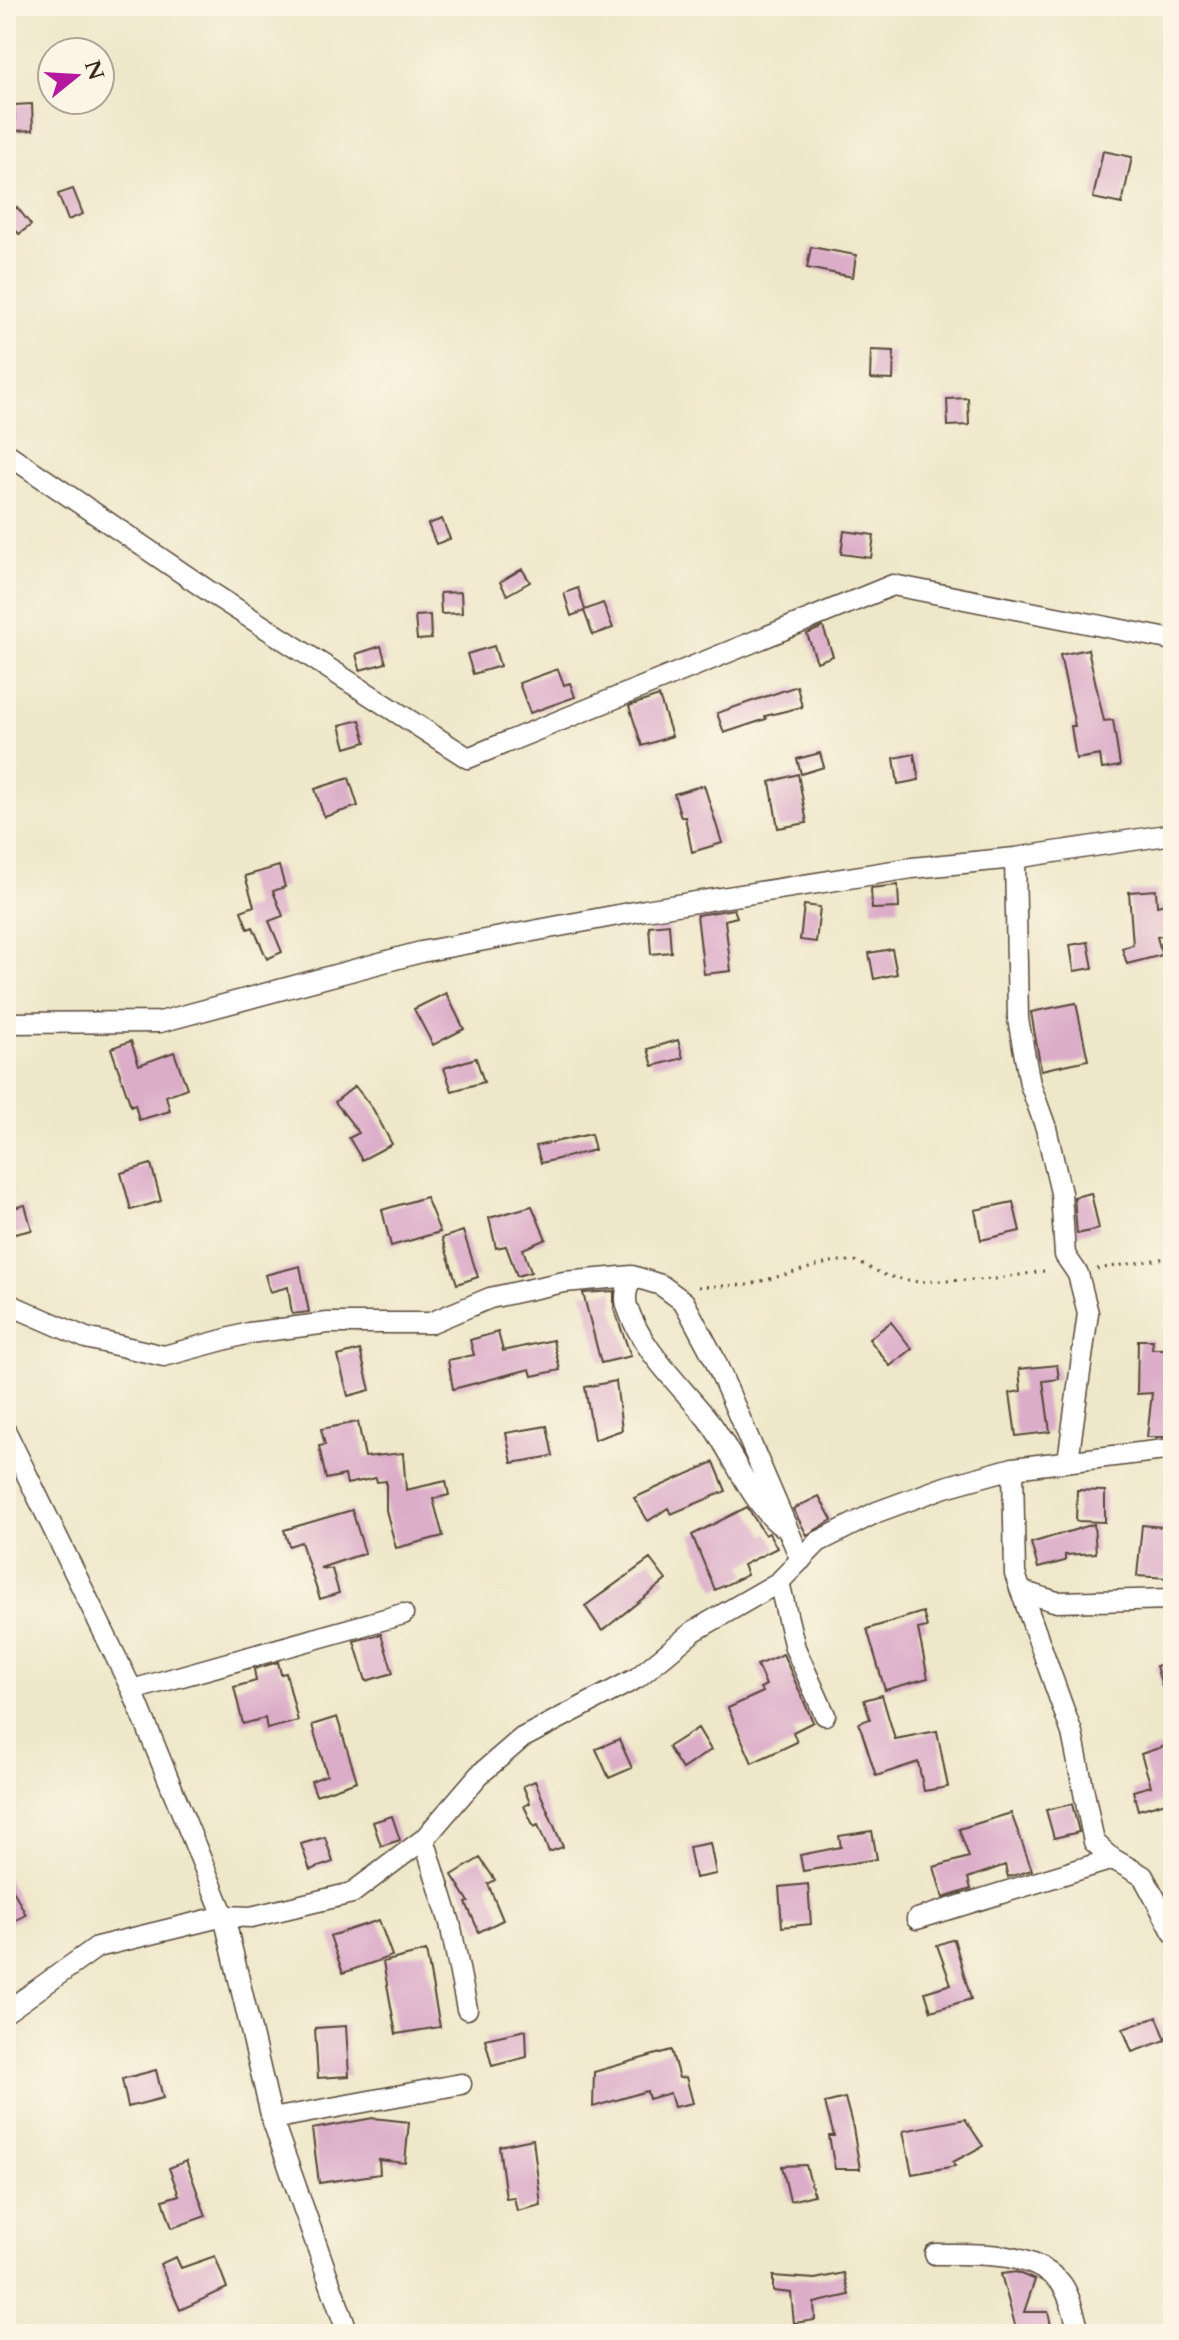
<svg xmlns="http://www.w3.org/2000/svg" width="1179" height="2340" font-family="Cardo,serif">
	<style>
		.building { fill: #dcadc9 }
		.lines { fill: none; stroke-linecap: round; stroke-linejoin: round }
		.minor-casing { stroke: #564638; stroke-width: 23 }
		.path { stroke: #564638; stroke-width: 3; stroke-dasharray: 2 6; stroke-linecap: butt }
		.minor { stroke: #fff; stroke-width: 20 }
	</style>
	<rect width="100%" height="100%" fill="#fcf5e5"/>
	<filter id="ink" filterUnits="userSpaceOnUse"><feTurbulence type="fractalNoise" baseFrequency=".0125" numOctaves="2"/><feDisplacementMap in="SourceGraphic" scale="16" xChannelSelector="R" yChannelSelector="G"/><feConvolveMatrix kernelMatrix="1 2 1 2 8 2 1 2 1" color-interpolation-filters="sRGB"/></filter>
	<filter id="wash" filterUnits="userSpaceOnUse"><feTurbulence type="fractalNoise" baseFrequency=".006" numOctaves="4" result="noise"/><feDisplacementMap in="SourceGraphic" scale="32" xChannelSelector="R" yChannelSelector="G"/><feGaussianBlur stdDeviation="1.8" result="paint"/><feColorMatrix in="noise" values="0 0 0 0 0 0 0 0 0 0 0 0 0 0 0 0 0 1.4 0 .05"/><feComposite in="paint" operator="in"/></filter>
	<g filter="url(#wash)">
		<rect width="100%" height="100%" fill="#eee7c9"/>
		<g id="blocks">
			<path class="building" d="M32 104 33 130 15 131 14 105Z
				M1103 151 1132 157 1122 204 1093 198Z
				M73 189 83 214 68 220 58 194Z
				M17 207 31 225 19 234 6 217Z
				M811 247 856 255 853 277 807 268Z
				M871 350 894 351 893 380 870 379Z
				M968 398 969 425 948 426 947 399Z
				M442 519 450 539 436 544 428 524Z
				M844 531 874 535 871 558 841 554Z
				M522 569 530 582 507 595 500 582Z
				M578 588 585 610 603 603 613 628 593 635 584 611 571 616 564 593Z
				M461 592 462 613 441 614 440 593Z
				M430 615 431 639 417 640 415 616Z
				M823 627 833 656 817 662 807 634Z
				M381 646 386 663 360 670 356 654Z
				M494 646 500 666 473 674 467 654Z
				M1088 649 1104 721 1113 720 1120 766 1102 769 1100 755 1076 759 1071 726H1075L1060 655Z
				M558 669 564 685 570 683 575 697 530 713 519 683Z
				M797 686 802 707 765 716 766 719 724 733 717 713Z
				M659 696 672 736 642 746 629 706Z
				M360 720 366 742 346 748 340 725Z
				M820 753 824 767 801 774 797 759Z
				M914 754 919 780 898 784 894 758Z
				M798 774 807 823 778 828 770 782Z
				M349 778 358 806 324 817 315 789Z
				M704 785 722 843 692 852 685 817H681L674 794Z
				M279 866 285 887 273 891 283 916 269 921 282 952 267 959 253 927 248 929 241 911 254 906 245 876Z
				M898 885 899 908 872 909 871 888Z
				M1156 890 1157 906 1173 902V933L1157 937 1162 955 1127 964 1122 948 1133 945 1129 892Z
				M804 905 820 907 816 942 800 940Z
				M734 909 737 917 725 920 731 971 704 974 697 915Z
				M669 924 671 952 651 954 649 926Z
				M1088 942 1093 968 1074 971 1070 945Z
				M892 949 897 974 874 979 869 953Z
				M446 993 464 1029 433 1045 414 1009Z
				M1076 1003 1088 1060 1041 1070 1031 1012Z
				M678 1040 683 1058 653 1066 648 1049Z
				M131 1041 139 1065 174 1052 187 1088 166 1096 170 1111 139 1120 135 1104 131 1106 111 1048Z
				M476 1058 484 1082 452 1091 444 1068Z
				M355 1086 373 1109 392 1144 362 1160 349 1138 359 1133 335 1102Z
				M591 1134 595 1150 541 1163 536 1146Z
				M151 1164 161 1201 131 1210 121 1173Z
				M1091 1193 1099 1229 1077 1234 1074 1197Z
				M426 1197 440 1232 391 1246 382 1210Z
				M1013 1202 1020 1231 981 1240 975 1210Z
				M25 1205 32 1230 6 1236V1210Z
				M532 1206 546 1239 523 1249 531 1272 517 1276 506 1246 496 1248 489 1218Z
				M463 1231 478 1277 457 1284 442 1238Z
				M300 1266 309 1312 292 1314 288 1287 270 1292 265 1275Z
				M614 1291V1309L631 1356 601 1363 583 1293Z
				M891 1322 912 1349 890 1366 869 1339Z
				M498 1332 503 1351 553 1340 560 1370 532 1376 530 1369 453 1389 448 1360 474 1355 470 1340Z
				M1138 1340H1153L1152 1349H1165V1356L1173 1357 1166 1437H1147L1152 1393 1137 1394Z
				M360 1350 370 1390 348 1396 338 1356Z
				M1057 1365 1059 1379 1043 1381 1050 1432 1016 1436 1010 1393 1021 1391 1019 1369Z
				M616 1381 622 1430 594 1440 585 1387Z
				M358 1422 365 1457 403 1453 406 1490 446 1481 449 1495 433 1499 443 1536 396 1548 386 1510V1481L377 1482 376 1478 347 1484 345 1475 326 1479 319 1446 325 1445 321 1429Z
				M547 1426 553 1456 512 1463 506 1433Z
				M714 1462 726 1491 671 1514 668 1508 648 1521 634 1498Z
				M1077 1490 1105 1491V1522L1076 1521Z
				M819 1496 832 1520 807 1535 793 1509Z
				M747 1507 765 1535 769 1533 777 1548 743 1565 747 1575 715 1590 692 1535Z
				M352 1510 365 1553 320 1568 332 1569 339 1593 320 1599 301 1542 289 1546 284 1530Z
				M1094 1524 1096 1553 1065 1555V1561L1038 1568 1031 1543Z
				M1142 1525 1172 1528 1168 1578 1137 1576Z
				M650 1559 666 1580 602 1631 585 1606Z
				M923 1612 927 1627 918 1629 928 1678 885 1690 867 1629Z
				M381 1634 393 1673 366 1681 354 1641Z
				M783 1654 813 1722 793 1732 797 1742 752 1763 728 1708 763 1692 760 1688 766 1685 757 1665Z
				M1173 1661V1708L1169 1709 1156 1666Z
				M278 1662 281 1674 286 1673 298 1721 267 1729 265 1718 243 1724 234 1687 256 1681 254 1669Z
				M882 1695 895 1739 937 1731 948 1787 924 1791 918 1762 876 1776 859 1723 870 1719 864 1700Z
				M337 1717 357 1781 316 1795 311 1781 327 1775 312 1725Z
				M698 1728 711 1750 682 1769 668 1747Z
				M619 1739 632 1768 609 1778 596 1749Z
				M1168 1745 1173 1762V1800L1138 1810 1133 1791 1151 1786 1141 1754Z
				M535 1781 563 1847 549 1852 538 1825 534 1827 524 1806 530 1803 523 1786Z
				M1072 1804 1079 1832 1054 1838 1046 1810Z
				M1011 1813 1032 1870 1008 1877 1005 1865 968 1878 971 1889 943 1898 934 1867 969 1857 959 1829Z
				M392 1816 400 1840 381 1846 373 1822Z
				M872 1831 877 1859 803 1871 800 1855 841 1847 839 1836Z
				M325 1837 333 1862 310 1870 301 1844Z
				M710 1843 716 1874 695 1878 689 1847Z
				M480 1858 495 1880 488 1884 503 1920 479 1932 466 1903 469 1902 452 1875Z
				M6 1876 26 1915 6 1925Z
				M808 1884 811 1924 782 1927 779 1887Z
				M379 1920 392 1956 343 1973 330 1936Z
				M954 1939 971 1999 931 2011 925 1992 951 1984 937 1945Z
				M426 1951 440 2027 396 2034 383 1962Z
				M1157 2017 1166 2040 1132 2052 1123 2029Z
				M346 2026 349 2076 318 2078 315 2028Z
				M526 2030 527 2057 492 2066 485 2039Z
				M671 2050 679 2078 686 2077 693 2103 674 2107 670 2093 649 2099 647 2091 593 2107 594 2072Z
				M156 2070 163 2098 128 2107 122 2079Z
				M845 2098 853 2128 860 2169H835L829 2136H834L825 2103Z
				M373 2118 409 2122 405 2163 379 2160 380 2174 319 2183 312 2129Z
				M965 2119 983 2146 953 2162 955 2166 912 2174 903 2131Z
				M533 2139 541 2205 517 2211 514 2197 506 2198 499 2146Z
				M186 2161 206 2216 172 2228 163 2200 179 2195 169 2168Z
				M806 2165 814 2195 790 2201 782 2166Z
				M215 2256 227 2288 180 2310 160 2264 176 2257 181 2268Z
				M1016 2272 1035 2280 1024 2312H1048L1052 2330 1017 2332 1001 2274Z
				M844 2273 849 2295 814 2303 815 2320 794 2323 791 2293 773 2291V2276L815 2279Z"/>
		</g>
	</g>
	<g filter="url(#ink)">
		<use href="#blocks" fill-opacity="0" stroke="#564638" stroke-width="2"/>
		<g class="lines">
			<defs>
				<path id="minor" d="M6 453 213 594 468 758 893 585 1173 640
					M1015 858 1018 1019 1030 1084 1046 1128 1061 1193 1065 1255 1078 1274 1088 1313 1068 1461
					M6 1023 160 1022 421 952 645 910 912 868 1015 858 1173 834
					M632 1276C628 1286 624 1295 627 1306 642 1352 683 1387 712 1425 734 1456 752 1503 780 1525
					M6 1303 86 1338 164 1356 249 1333 328 1323H430L490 1298 564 1282 632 1276 661 1285 684 1302 714 1358 801 1560
					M6 1432 132 1690 224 1916 272 2119 348 2334
					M1013 1468 1015 1574 1021 1591 1057 1602 1173 1599
					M1021 1591 1072 1733 1094 1842 1113 1859 1143 1876 1173 1932
					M132 1690 403 1614
					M825 1715 795 1648 779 1582 818 1542 877 1512 945 1487 1013 1468 1173 1449
					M424 1839 450 1923 467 2009
					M917 1919 1113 1859
					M6 2012 97 1947 224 1916 251 1917 352 1893 424 1839 479 1775 522 1738 637 1678 694 1631 779 1582
					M272 2119 461 2084
					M935 2254C975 2254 1029 2250 1060 2282 1070 2293 1075 2319 1080 2334"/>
			</defs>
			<use href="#minor" class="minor-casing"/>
			<path class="path" d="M1097 1269 1173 1257
				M698 1287 747 1285 835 1261H855L887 1276 918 1282 995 1279 1050 1270"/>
			<use href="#minor" class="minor"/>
		</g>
	</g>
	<rect width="1179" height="2340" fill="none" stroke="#fcf5e5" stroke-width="32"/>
	<g transform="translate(76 76) rotate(72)"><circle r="38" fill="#fcf5e5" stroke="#afa495" stroke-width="2"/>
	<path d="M0-6L14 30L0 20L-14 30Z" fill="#b5179e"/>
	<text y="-12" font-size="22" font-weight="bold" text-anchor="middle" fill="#3b2a1e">N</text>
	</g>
</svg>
